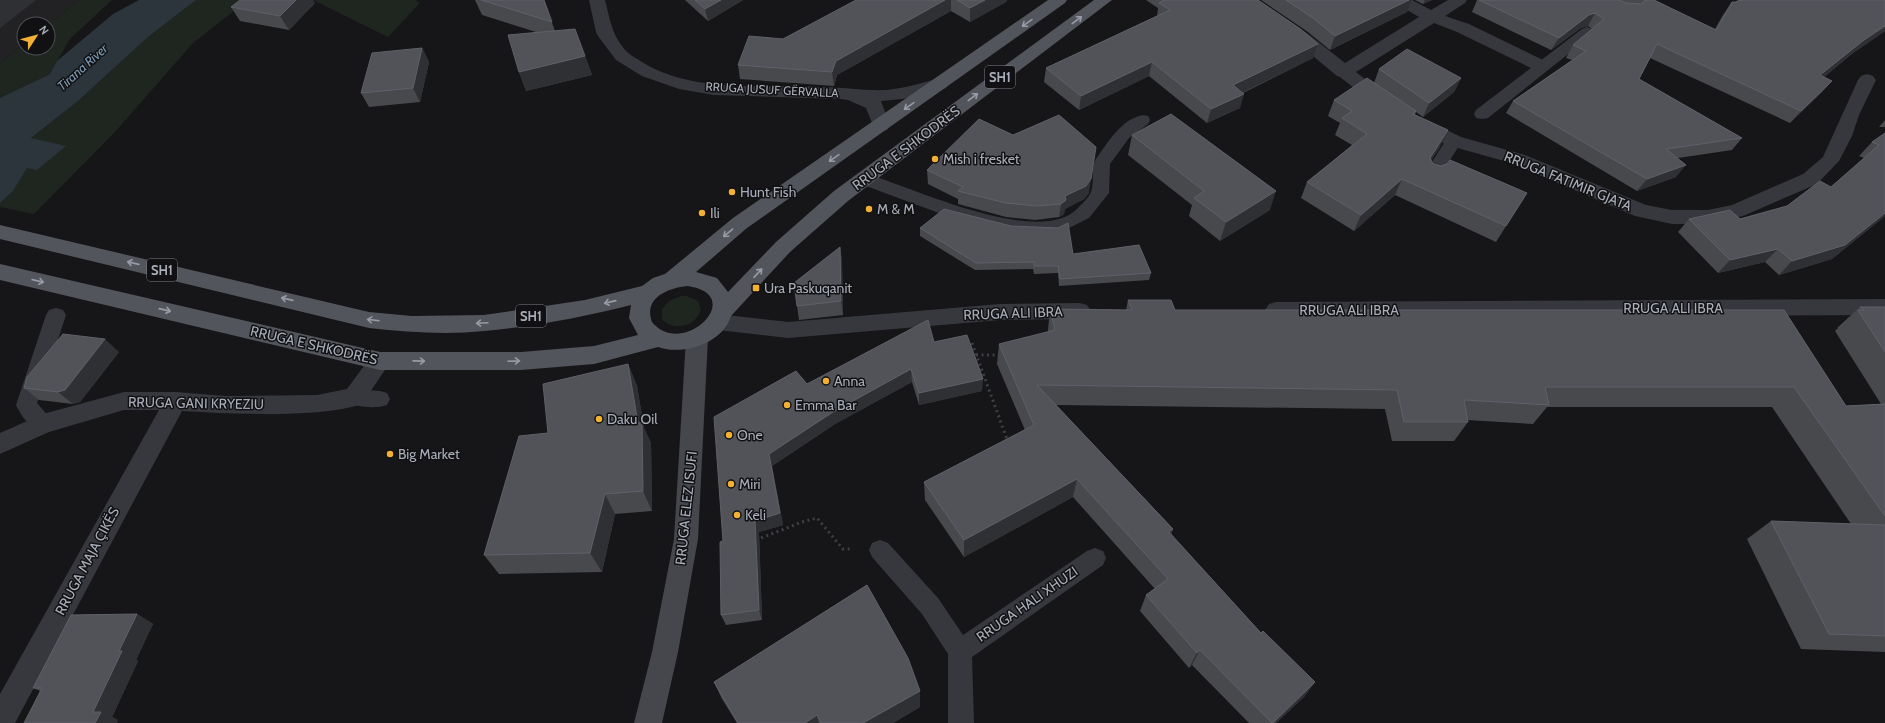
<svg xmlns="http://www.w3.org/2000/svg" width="1885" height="723" font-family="Cabin,sans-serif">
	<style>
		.built { fill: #222225 }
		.green { fill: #1e261f }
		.water { fill: #2c353c }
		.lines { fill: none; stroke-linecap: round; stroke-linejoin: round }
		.path { stroke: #3d3f44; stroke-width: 3; stroke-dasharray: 2 3.5; stroke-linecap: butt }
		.service { fill: #37383d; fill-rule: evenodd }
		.minor { fill: #37383d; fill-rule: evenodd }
		.tertiary { fill: #37383d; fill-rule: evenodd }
		.secondary { fill: #45474d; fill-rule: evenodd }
		.primary { fill: #53555c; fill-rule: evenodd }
		.wall { fill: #47494d }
		.shaded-wall { fill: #2f3033 }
		.building { fill: #525359; stroke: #5f6168 }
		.oneway { stroke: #979ba6 }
		.poi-dot { fill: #f2b134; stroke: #111113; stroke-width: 1.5 }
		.labels { text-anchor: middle; stroke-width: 3; stroke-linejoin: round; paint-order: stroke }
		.far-street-label { font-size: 12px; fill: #a8adb8; stroke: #111113 }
		.far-water-label { font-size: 13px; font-style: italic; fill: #7f9bb3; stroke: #111113 }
		.shield { fill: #111113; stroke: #7b7e86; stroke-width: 1 }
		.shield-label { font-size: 13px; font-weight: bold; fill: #a8adb8 }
		.street-label { font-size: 14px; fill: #a8adb8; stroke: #111113 }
		.poi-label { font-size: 14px; fill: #a8adb8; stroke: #111113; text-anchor: start }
	</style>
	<rect width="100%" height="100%" fill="#161618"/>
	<path class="built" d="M0 0H79L48 25 24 24V44L0 63Z"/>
	<path class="green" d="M79 0H112L70 39 50 74 0 98V63L24 44V48H48V25Z
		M196 0H248L193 43 115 132 34 214 0 207V203L13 191 27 168 65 147 30 139 78 101 148 37Z
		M313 0H416L420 3 388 37Z
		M681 296H687L698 301 701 310C695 327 674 332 662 319V309L669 301Z"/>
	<path class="water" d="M139 0H196L148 37 78 101 31 138 66 146 37 170 27 168 13 191 0 203V98L50 74 57 61 113 14Z"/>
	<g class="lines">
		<path class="path" d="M972 343 1008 442
			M976 355H999
			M756 540 802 522 817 518 843 549H852"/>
		<path class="service" d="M1587 27 1592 29 1595 32 1592 35 1488 118 1482 119 1476 118 1474 114 1476 110 1582 29Z
			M1142 115 1148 116 1150 120 1148 124 1129 138 1110 164 1109 193 1089 218 1057 234 1011 232 955 219 858 183 855 179 858 175 864 173C910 186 1039 249 1078 208 1082 204 1089 197 1091 192 1095 181 1090 169 1096 159 1108 142 1121 120 1142 115Z
			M1454 135 1460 137 1462 141 1438 179 1432 181 1426 179 1423 175 1426 171 1448 137Z
			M56 308 63 310 66 315 37 403 50 418 53 424 50 430C35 436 22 418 16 405L46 315 49 310Z
			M354 389 380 391 387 393 390 399 387 405C375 409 359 407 347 403L344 397 347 391Z
			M880 540 888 543 938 598 963 635 1087 551 1095 548 1103 551 1106 558 1103 565 972 657 974 723H948V654L922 614 872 557 869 550 872 543Z"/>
		<path class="minor" d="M1239 0H1258L1307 33 1345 63 1419 17 1395 3 1393 0H1412L1431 10 1448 0H1467L1465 3 1445 16 1469 24 1547 62 1550 66 1547 70 1541 71 1535 70 1457 32 1434 23 1356 72 1388 97 1391 101 1388 105 1382 107 1376 105 1340 77 1337 76 1295 41 1241 3Z
			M1867 74 1873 76 1876 80 1859 115 1852 136 1839 161 1817 184 1743 216 1708 224H1672L1635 216 1511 163 1447 145 1412 127 1409 123 1412 119 1418 117 1424 119 1461 137 1525 155 1646 205 1672 210H1708L1732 205 1803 174 1823 157 1858 80 1861 76Z
			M380 352 388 355 391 361 362 404C334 413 306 413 277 414 245 414 214 413 182 411L15 723H0V694L159 410H124L49 432 0 454V433L43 414 124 392H176L226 396 317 395 347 389 372 355Z"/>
		<path class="tertiary" d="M589 0H605C610 20 612 36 627 52 631 56 638 59 642 62 694 94 762 84 820 87 842 87 864 91 887 90 905 88 922 83 940 78L946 80 949 84 946 88 940 90 902 99 881 101 890 126 887 130 881 132 875 130 866 108 848 100 841 99 714 95 679 89 642 76 616 60 598 36 596 32Z
			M1885 299V315L1276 318 1269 316 1265 310 1269 304 1276 302Z
			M1080 303 1087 305 1091 311 1087 317 1080 319 1000 320 788 338 718 330 710 328 707 322 710 316 718 314 788 322 1000 304Z"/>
		<path class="secondary" d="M697 330 705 332 708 338 698 539 678 652 662 723H634L652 652 674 539 686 338 689 332Z"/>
		<path class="primary" d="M1048 0H1067L1065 3 747 228 696 272 717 278 728 292 776 242 834 191 1094 0H1112L848 201 790 252 731 316C723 343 684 356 658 347L594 364 521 370H380L0 280V264L380 352H521L594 346 638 335 629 318 631 305C583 317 533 327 484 331 446 335 407 332 369 328L0 239V225L369 312 412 316 484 315 585 300 642 286 653 278 665 274 733 218ZM687 286C749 294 683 360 652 322 643 298 668 288 687 286Z"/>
	</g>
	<path class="wall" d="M475 0H544L555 31 585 56 592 75 526 91 519 72 536 32 482 15Z
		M685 0H743L708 21Z
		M856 0H1007L1006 2 970 22 951 11 837 75 834 86 740 79 738 65 783 39Z
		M1146 0H1258L1313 58 1243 93 1240 108 1207 123 1149 76 1079 110 1044 82 1046 68 1157 16 1158 8Z
		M1261 0H1412L1407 12 1330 50 1308 32Z
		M1415 0H1432L1423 4Z
		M1477 0H1654L1715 29 1723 15 1732 2 1885 0V31L1853 53 1824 77 1832 81 1821 93 1790 123 1650 58 1639 79 1742 138 1732 150 1678 158 1676 177 1637 191 1506 113 1513 101 1572 60 1566 58 1573 45 1592 29 1588 26 1581 28 1551 50 1472 12Z
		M315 3 289 30 240 21 231 7Z
		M422 48 429 62 420 102 369 107 361 93Z
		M1379 69 1461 78 1454 92 1423 117 1416 112 1415 115 1440 147 1431 160 1433 164 1527 193 1496 242 1395 195 1354 231 1301 198 1307 182 1352 145 1335 135 1340 123 1328 116 1334 100 1374 83Z
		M1885 120V127H1879Z
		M1885 133V216L1832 259 1779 275 1765 262 1718 273 1678 232 1689 219H1740L1787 206 1831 187 1864 158 1859 156 1872 142Z
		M1132 135 1270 210 1220 241 1189 216 1192 205 1128 155Z
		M927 170 1089 193 1084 199 1065 209 1064 214 1059 217 1035 220 1006 217 958 204V199L928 184Z
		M920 228 1073 254 1151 273 1149 280 1059 286 1058 273 1034 274 1033 269 975 270 920 236Z
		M840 247 842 261 843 315 799 320 797 306Z
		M1128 300 1175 310H1784L1846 406 1881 404 1835 331 1838 328H1837L1860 307H1885V652L1801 649 1747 539 1771 521 1851 524 1772 407H1547L1533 424 1467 420 1468 422 1454 441H1392L1385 409 1056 405 1173 529 1171 535 1261 633 1315 682 1304 697 1276 723H1249L1192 665 1189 668 1140 611 1146 595 1155 589 1073 497 964 557 925 500 924 482 1025 430 997 364 999 344 1048 332V330L1050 309 1126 310Z
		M934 342 982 391 919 405 912 382 835 424 772 466 783 525 759 532 762 620 726 625 721 615 723 541 807 384Z
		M119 352 80 402 73 404 39 400 24 388Z
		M628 364 637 386 644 428 651 443 652 511 615 514 602 572 499 574 484 555 548 433Z
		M137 614 153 624 136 660 138 661 112 717 118 720 40 691 33 688Z
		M714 682 920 691V707L893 723H737L722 699Z"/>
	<path class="shaded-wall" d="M0 0H36L0 28Z
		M296 0H313L315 3 289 30 280 16Z
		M721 0H743L708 21 705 9Z
		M945 0H951V11L837 75 834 86 832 72 836 61Z
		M985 0H1007L1006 2 970 22V8Z
		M1409 0H1412L1407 12 1330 50 1335 36Z
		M1425 0H1432L1423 4Z
		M1595 13 1588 26 1581 28 1551 50 1559 38 1589 15Z
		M1885 26V31L1853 53 1810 88 1820 75 1864 40Z
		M1318 44 1313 58 1229 99 1233 85Z
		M422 48 429 62 420 102 413 88Z
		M585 56 592 75 526 91 519 72Z
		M1152 62 1149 76 1079 110 1081 96Z
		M1461 78 1454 92 1423 117 1429 103Z
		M1832 81 1821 93 1790 123 1801 111Z
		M1244 94 1240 108 1207 123 1211 109Z
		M1448 130 1440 147 1422 174 1430 158Z
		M1686 165 1676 177 1637 191 1647 179Z
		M1091 179 1089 193 1084 199 1065 209 1064 214 1059 217 1061 204 1065 196Z
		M1402 179 1395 195 1354 231 1361 215Z
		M1276 191 1270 210 1220 241 1226 222Z
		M1885 213V216L1832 259 1779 275 1792 261Z
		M840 247 842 261 843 315 841 301Z
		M1778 249 1765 262 1718 273 1730 260Z
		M105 339 119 352 80 402 73 404 58 392Z
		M628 364 637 386 644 428 651 443 652 511 643 491 638 423Z
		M911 369 912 382 835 424 772 466 783 525 759 532 762 620 759 610 755 521 769 454 833 412Z
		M983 379 982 391 919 405V393Z
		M1077 479 1073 497 964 557V540Z
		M605 494 615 514 602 572 590 553Z
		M1173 529 1166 546 1169 532Z
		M137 614 153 624 136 660 138 661 112 717 118 720 117 723H95L93 712 119 651Z
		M1200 650 1192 665 1189 668 1197 653Z
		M1315 682 1304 697 1276 723H1273Z
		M920 691V707L893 723H863Z
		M817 715 819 723H805Z"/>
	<path class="building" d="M240 0H296L280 16 231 7Z
		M481 0H544L552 22Z
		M695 0H721L705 9Z
		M856 0H945L836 61 832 72 738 65 749 36 783 39Z
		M957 0H985L970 8Z
		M1165 0H1258L1299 28 1318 44 1233 85 1244 94 1211 109 1152 62 1081 96 1046 68 1170 10 1159 3Z
		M1286 0H1409L1335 36 1313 18Z
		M1479 0H1619L1626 3 1642 4 1645 0H1654L1716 30 1732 2H1736L1739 0H1885V26L1864 40 1820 75 1832 81 1801 111 1657 44 1639 79 1742 138 1666 149 1686 165 1647 179 1513 101 1586 51 1573 45 1604 19 1595 13 1589 15 1559 38Z
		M575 29 585 56 519 72 508 35Z
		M422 48 413 88 361 93 372 53Z
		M1407 49 1461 78 1429 103 1379 69Z
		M1367 78 1416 111 1413 114 1448 130 1430 158 1433 164 1441 166 1447 164 1450 160 1527 193 1506 226 1402 179 1361 215 1307 182 1367 134 1342 118 1352 111 1334 100Z
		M1171 114 1276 191 1226 222 1194 198 1204 191 1132 135Z
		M1059 115 1096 147 1091 179 1086 186 1065 196 1066 200 1061 204 1036 206 1006 203 958 191 963 187 927 170 979 119 1013 135Z
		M1885 133V213L1845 245 1792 261 1778 249 1730 260 1689 219 1730 210 1740 219 1787 206 1820 181 1831 187 1879 145 1872 142Z
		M944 209 1011 226 1058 228 1068 223 1073 254 1139 245 1151 273 1060 279 1058 266H1034V262L976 263 920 228Z
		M840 247 841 301 797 306 794 283Z
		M1128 300H1171L1175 310H1784L1846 406 1885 404V516L1794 387H1545L1549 405 1464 400 1468 422H1404L1397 390 1037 385 1173 529 1169 532 1261 633 1263 631 1315 682 1273 723H1272L1200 650 1197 653 1146 595 1168 579 1077 479 964 540 924 482 1034 425 999 344 1055 330 1050 309 1132 310Z
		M1860 307H1885V352L1858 310H1864Z
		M928 320 934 342 967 335 983 379 919 393 911 369 833 412 769 454 780 513 755 521 759 610 721 615 720 542 723 541 714 417 796 371 807 384Z
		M63 334 105 339 65 390 58 392 24 388 27 377Z
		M628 364 638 423 642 422 643 491 605 494 590 553 484 555 519 436 548 433 543 384Z
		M1771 521 1885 525V636L1829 634Z
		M867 585 908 658 920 691 863 723H821L817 715 805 723H738L714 682Z
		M137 614 119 651H122L93 712H101L95 723H24L42 688H33L71 615Z"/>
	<defs><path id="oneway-shaft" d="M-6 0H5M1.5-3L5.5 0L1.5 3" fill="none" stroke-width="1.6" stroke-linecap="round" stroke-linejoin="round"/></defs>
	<g class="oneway">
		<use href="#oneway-shaft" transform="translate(1077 20) rotate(-37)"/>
		<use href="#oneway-shaft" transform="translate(1027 23) rotate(145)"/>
		<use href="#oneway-shaft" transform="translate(973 97) rotate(-37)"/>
		<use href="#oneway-shaft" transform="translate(909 106) rotate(145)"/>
		<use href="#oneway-shaft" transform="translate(834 158) rotate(145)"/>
		<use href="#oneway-shaft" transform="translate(728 233) rotate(140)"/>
		<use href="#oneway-shaft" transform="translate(133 263) rotate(-167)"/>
		<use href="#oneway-shaft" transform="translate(758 273) rotate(-47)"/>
		<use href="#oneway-shaft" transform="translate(38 281) rotate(13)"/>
		<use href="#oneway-shaft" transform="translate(287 299) rotate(-167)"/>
		<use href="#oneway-shaft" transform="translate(610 302) rotate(167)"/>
		<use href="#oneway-shaft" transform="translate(165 310) rotate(13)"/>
		<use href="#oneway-shaft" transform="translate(373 320) rotate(-173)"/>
		<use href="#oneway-shaft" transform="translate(482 323) rotate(177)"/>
		<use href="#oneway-shaft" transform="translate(419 361) rotate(1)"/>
		<use href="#oneway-shaft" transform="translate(514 361) rotate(-2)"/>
	</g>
	<g class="poi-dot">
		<circle cx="935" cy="159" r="4"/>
		<circle cx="732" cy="192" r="4"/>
		<circle cx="869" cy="209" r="4"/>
		<circle cx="702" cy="213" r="4"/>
		<rect x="752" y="284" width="8" height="8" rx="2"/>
		<circle cx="826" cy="381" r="4"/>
		<circle cx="787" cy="405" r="4"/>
		<circle cx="599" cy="419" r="4"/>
		<circle cx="729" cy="435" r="4"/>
		<circle cx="390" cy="454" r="4"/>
		<circle cx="731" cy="484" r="4"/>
		<circle cx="737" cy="515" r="4"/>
	</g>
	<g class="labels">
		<g class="far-street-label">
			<text transform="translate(772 90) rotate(3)" y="4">RRUGA JUSUF GËRVALLA</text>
		</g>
		<g class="far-water-label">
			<text transform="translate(82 67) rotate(-42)" y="5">Tirana River</text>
		</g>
		<g class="shield">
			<rect x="985" y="66" width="30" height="22" rx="3"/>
			<rect x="147" y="259" width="30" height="22" rx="3"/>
			<rect x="516" y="305" width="30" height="22" rx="3"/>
		</g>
		<g class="shield-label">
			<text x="1000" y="82">SH1</text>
			<text x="162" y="275">SH1</text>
			<text x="531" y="321">SH1</text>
		</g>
		<g class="street-label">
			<text transform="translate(906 148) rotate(-37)" y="5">RRUGA E SHKODRËS</text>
			<text transform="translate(1568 181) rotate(22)" y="5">RRUGA FATIMIR GJATA</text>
			<text x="1673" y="313">RRUGA ALI IBRA</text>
			<text x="1349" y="315">RRUGA ALI IBRA</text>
			<text transform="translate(1013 313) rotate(-2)" y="5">RRUGA ALI IBRA</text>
			<text transform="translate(314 345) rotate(13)" y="5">RRUGA E SHKODRËS</text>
			<text transform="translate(196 403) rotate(1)" y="5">RRUGA GANI KRYEZIU</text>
			<text transform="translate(686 508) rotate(-84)" y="5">RRUGA ELEZ ISUFI</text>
			<text transform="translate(87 561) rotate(-62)" y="5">RRUGA MAJA ÇIKËS</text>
			<text transform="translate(1027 604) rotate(-35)" y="5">RRUGA HALI XHUZI</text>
		</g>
		<g class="poi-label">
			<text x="943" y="164">Mish i fresket</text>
			<text x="740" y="197">Hunt Fish</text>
			<text x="877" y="214">M &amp; M</text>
			<text x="710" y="218">Ili</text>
			<text x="764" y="293">Ura Paskuqanit</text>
			<text x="834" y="386">Anna</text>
			<text x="795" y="410">Emma Bar</text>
			<text x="607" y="424">Daku Oil</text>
			<text x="737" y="440">One</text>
			<text x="398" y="459">Big Market</text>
			<text x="739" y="489">Miri</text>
			<text x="745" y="520">Keli</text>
		</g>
	</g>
	<g transform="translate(36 36) rotate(54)"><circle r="19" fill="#111113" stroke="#4d4f55"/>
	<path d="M0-3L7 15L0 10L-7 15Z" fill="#f2b134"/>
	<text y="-6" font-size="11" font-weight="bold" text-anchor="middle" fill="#a8adb8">N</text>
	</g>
</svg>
